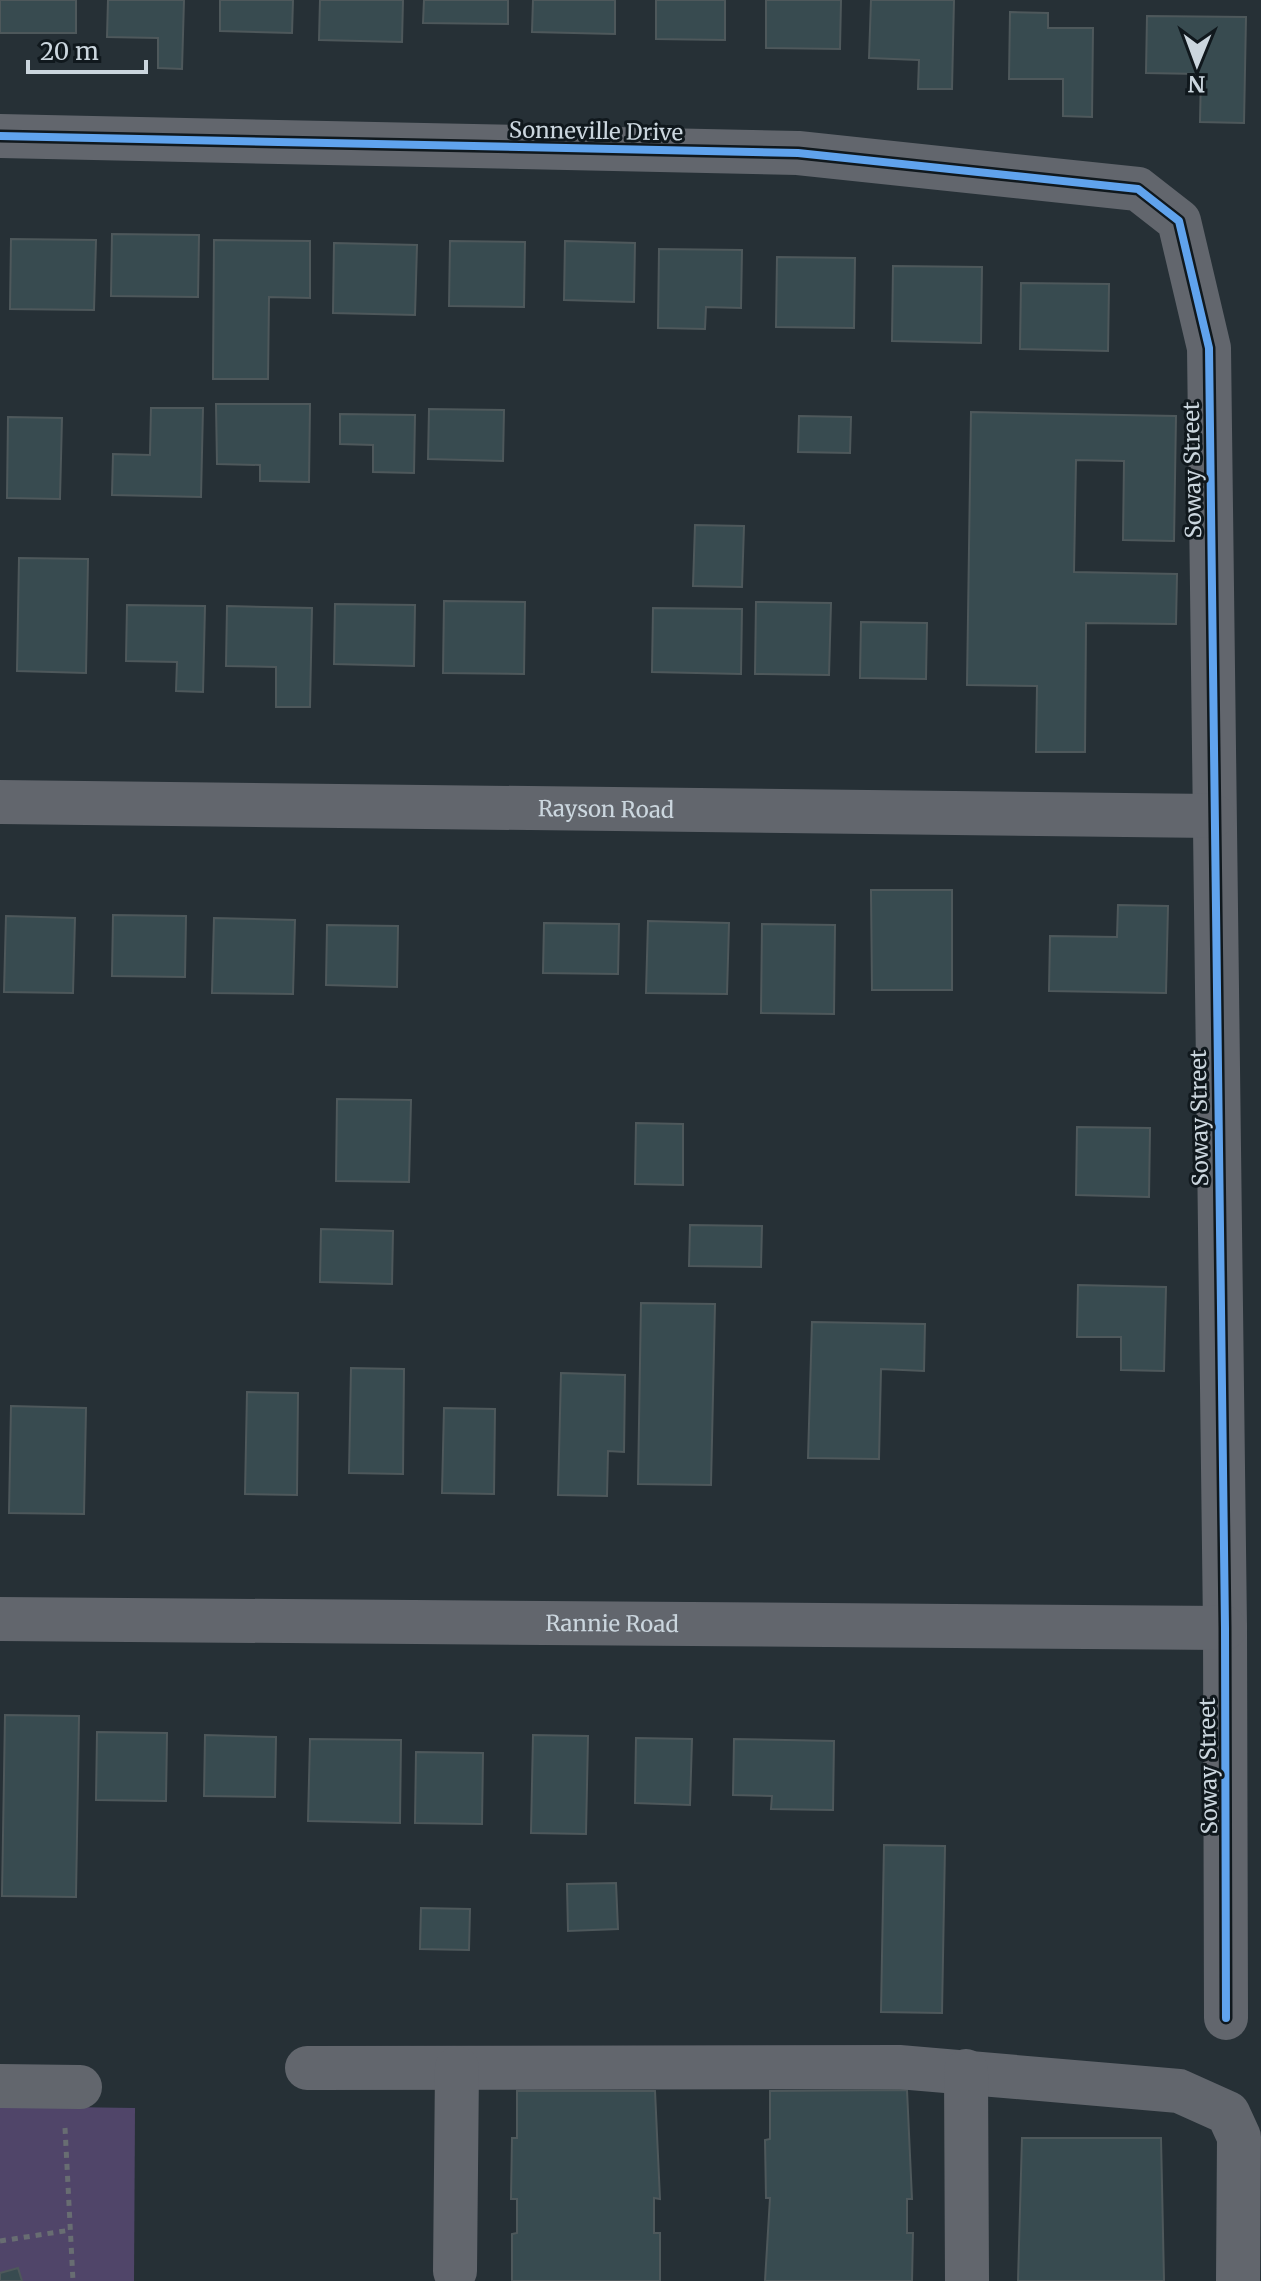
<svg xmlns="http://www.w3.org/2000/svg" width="1261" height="2281" font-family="Merriweather,serif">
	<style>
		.green { fill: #504569 }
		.building { fill: #384b50; stroke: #4e585b; stroke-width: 2 }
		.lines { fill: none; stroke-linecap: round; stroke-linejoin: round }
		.path { stroke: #686d72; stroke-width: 5; stroke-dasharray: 6 6; stroke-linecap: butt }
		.minor { stroke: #62666d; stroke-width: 44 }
		.cycleway-casing { stroke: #10181d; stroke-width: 13 }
		.cycleway { stroke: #60a3ed; stroke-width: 8 }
		.labels { text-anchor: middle; stroke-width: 6; stroke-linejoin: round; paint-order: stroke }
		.street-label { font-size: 22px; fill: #cbd6de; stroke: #10181d }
	</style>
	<rect width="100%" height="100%" fill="#263036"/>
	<path class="green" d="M0 2106 135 2108 134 2281H0Z"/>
	<path class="building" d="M0 0H76V33H0Z
		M108 0H184L182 69 158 68V38L107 37Z
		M220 0H293L292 33 220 31Z
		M320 0H403L402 42 319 40Z
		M424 0H508V24L423 23Z
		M533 0H615V34L532 32Z
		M656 0H725V40L656 39Z
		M766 0H841L840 49 766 48Z
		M871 0H954L952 89H918L919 60 869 58Z
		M1010 12 1048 13V28H1093L1092 117 1063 116V79H1009Z
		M1147 16 1246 17 1244 123 1200 122 1201 74 1146 73Z
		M112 234 199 235 198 297 111 296Z
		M11 239 96 240 94 310 10 309Z
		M214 240 310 241V298L269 297 268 379H213Z
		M450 241 525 242 524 307 449 306Z
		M565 241 635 243 634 302 564 300Z
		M334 243 417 245 415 315 333 313Z
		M659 249 742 250 741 308 706 307 705 329 658 328Z
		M777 257 855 258 854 328 776 327Z
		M893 266 982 267 981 343 892 341Z
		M1021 283 1109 284 1108 351 1020 349Z
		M216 404H310L309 482 260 481V465L217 464Z
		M151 408H203L201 497 112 495 113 454 150 455Z
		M429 409 504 410 503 461 428 459Z
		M971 412 1176 416 1174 541 1123 540 1124 461 1076 460 1074 572 1177 574 1176 624 1086 623 1085 752H1036L1037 686 967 685Z
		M340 414 415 415 414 473 373 472V445L340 444Z
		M799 416 851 417 850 453 798 452Z
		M8 417 62 418 60 499 7 498Z
		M695 525 744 526 742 587 693 586Z
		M19 558 88 559 86 673 17 671Z
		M444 601 525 602 524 674 443 673Z
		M756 602 831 603 829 675 755 674Z
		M335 604 415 605 414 666 334 664Z
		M127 605 205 606 203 692 176 691 177 662 126 661Z
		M227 606 312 608 310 707H276V667L226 666Z
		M653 608 742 609 741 674 652 672Z
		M861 622 927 623 926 679 860 678Z
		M871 890H952V990H872Z
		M1118 905 1168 906 1166 993 1049 991 1050 936 1117 937Z
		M113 915 186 916 185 977 112 976Z
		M6 916 75 918 73 993 4 992Z
		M214 918 295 920 293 994 212 993Z
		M648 921 729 923 727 994 646 993Z
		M544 923 619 924 618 974 543 973Z
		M762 924 835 925 834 1014 761 1013Z
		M327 925 398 926 397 987 326 985Z
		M337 1099 411 1100 409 1182 336 1181Z
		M636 1123 683 1124V1185L635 1184Z
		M1077 1127 1150 1128 1149 1197 1076 1195Z
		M690 1225 762 1226 761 1267 689 1266Z
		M321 1229 393 1231 392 1284 320 1282Z
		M1078 1285 1166 1287 1164 1371 1121 1370V1337H1077Z
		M641 1303 715 1304 711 1485 638 1484Z
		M812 1322 925 1324 924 1371 881 1369 879 1459 808 1458Z
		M351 1368 404 1369 403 1474 349 1473Z
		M561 1373 625 1375 624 1452 608 1451 607 1496 558 1495Z
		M247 1392 298 1393 297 1495 245 1494Z
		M11 1406 86 1408 84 1514 9 1513Z
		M444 1408 495 1409 494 1494 442 1493Z
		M5 1715 79 1716 76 1897 2 1896Z
		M97 1732 167 1733 166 1801 96 1800Z
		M205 1735 276 1737 275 1797 204 1796Z
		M533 1735 588 1736 586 1834 531 1833Z
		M636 1738 692 1739 690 1805 635 1803Z
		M310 1739 401 1740 400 1823 308 1821Z
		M734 1739 834 1741 833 1810 771 1809 772 1796 733 1795Z
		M416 1752 483 1753 482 1824 415 1823Z
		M884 1845 945 1846 942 2013 881 2012Z
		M616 1883 618 1929 568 1931 567 1884Z
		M421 1908 470 1909 469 1950 420 1949Z
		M907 2090 912 2199H907V2233H913L912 2281H765L770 2198H766L765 2140 770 2139V2091Z
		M517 2091H655L660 2199 654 2198V2233H660V2281H512V2234L517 2233V2199H511L512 2138H517Z
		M1022 2138H1161L1164 2281H1018Z
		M18 2268 22 2281H0V2273Z"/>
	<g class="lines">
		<path class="path" d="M65 2128 73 2281
			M0 2241 71 2230"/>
		<g class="minor">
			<path d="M0 136 798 153 1138 189 1179 221 1209 348 1225 1628 1226 2018"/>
			<path id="s1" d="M0 802 1213 816"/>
			<path id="s2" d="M0 1619 1225 1628"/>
			<path d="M307 2068 899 2067 1179 2091 1228 2113 1239 2137 1238 2281"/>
			<path d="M966 2071 967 2281"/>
			<path d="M0 2086 80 2087"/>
			<path d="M455 2271 457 2068"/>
		</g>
		<defs>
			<path id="cycleway" d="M0 136 798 153 1138 189 1179 221 1209 348 1225 1628 1226 2018"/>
		</defs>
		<use href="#cycleway" class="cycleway-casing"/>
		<use href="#cycleway" class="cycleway"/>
	</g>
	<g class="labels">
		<g class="street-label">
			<text transform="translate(596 131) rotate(1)" y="8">Sonneville Drive</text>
			<text transform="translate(1192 470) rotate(-91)" y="8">Soway Street</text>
			<text dy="8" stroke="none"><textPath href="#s1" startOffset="606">Rayson Road</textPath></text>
			<text transform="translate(1199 1118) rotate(-91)" y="8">Soway Street</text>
			<text dy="8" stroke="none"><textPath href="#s2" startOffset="612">Rannie Road</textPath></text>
			<text transform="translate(1208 1766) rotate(-91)" y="8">Soway Street</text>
		</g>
	</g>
	<g transform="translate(1197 64) rotate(181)" stroke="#10181d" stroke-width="6" paint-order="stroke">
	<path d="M0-6L14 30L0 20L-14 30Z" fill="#cbd6de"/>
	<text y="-12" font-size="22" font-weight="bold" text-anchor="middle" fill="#cbd6de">N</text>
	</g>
	<path d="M28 60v12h118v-12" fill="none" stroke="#cbd6de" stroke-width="4"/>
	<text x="40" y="60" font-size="24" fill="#cbd6de" stroke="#10181d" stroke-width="6" paint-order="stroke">20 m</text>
</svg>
